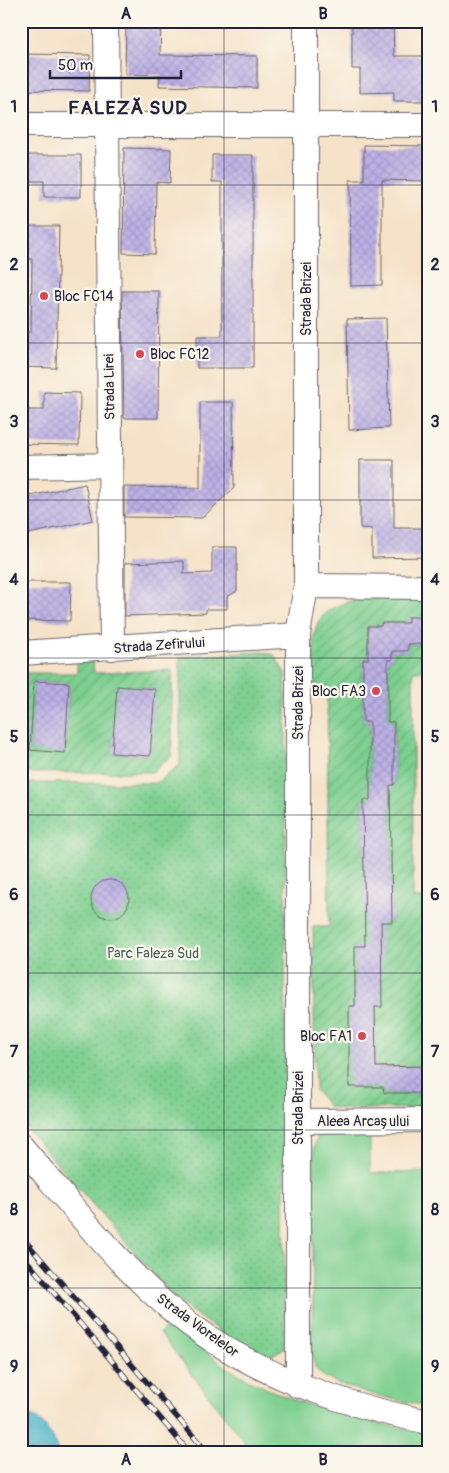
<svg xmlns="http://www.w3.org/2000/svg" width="449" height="1473" font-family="Pangolin,sans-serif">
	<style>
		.grass { fill: #7ecf90; stroke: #507866 }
		.park { fill: url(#park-dots); stroke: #507866 }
		.garden { fill: url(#garden-furrows); stroke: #507866; fill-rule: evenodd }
		.water { fill: #49b2c7; stroke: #366a81 }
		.building { fill: url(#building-cross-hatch) }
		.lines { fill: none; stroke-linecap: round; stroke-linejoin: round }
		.minor-casing { stroke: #6c656c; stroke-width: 26 }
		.minor { stroke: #fff; stroke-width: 24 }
		.rail-casing { stroke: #22223b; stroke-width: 5.5 }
		.rail { stroke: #fbf7ec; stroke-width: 4; stroke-dasharray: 11; stroke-linecap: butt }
		.grid { fill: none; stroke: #22223b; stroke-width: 1; stroke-opacity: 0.55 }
		.poi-dot { fill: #d1495b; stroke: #fbf7ec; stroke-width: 2 }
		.labels { text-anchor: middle; stroke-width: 4.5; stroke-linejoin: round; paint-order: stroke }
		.poi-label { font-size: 14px; fill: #22223b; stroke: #fbf7ec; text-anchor: start }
		.street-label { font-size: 14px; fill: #22223b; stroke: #fbf7ec }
		.park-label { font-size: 14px; fill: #425f59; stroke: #fbf7ec }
		.district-label { font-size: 19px; font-weight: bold; letter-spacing: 1px; fill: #22223b; stroke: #fbf7ec }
		.neatline { fill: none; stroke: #22223b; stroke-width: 2 }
		.grid-label { font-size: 16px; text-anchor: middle; font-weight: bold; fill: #22223b }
	</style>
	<defs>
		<pattern id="park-dots" width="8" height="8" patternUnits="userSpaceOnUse" patternTransform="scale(1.25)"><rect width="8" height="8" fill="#7ecf90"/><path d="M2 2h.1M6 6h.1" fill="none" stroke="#6db17d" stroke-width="1.8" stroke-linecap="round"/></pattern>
		<pattern id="garden-furrows" width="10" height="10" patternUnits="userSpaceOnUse" patternTransform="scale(1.25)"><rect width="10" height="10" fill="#7ecf90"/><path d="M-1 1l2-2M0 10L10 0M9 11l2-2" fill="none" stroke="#6db17d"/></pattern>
		<pattern id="building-cross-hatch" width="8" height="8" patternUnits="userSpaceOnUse" patternTransform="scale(1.25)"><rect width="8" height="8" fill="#bcb0e5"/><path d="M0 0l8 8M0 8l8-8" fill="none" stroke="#a197c5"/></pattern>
	</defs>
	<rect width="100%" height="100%" fill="#fbf7ec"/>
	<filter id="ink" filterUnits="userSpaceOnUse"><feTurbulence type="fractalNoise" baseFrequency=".02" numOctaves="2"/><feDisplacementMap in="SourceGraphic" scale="10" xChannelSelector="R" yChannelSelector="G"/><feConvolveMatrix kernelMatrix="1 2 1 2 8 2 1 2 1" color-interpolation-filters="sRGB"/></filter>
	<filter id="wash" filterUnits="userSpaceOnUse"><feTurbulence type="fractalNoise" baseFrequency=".0096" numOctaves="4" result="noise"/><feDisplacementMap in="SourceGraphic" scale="20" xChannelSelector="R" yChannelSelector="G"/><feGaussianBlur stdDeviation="1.12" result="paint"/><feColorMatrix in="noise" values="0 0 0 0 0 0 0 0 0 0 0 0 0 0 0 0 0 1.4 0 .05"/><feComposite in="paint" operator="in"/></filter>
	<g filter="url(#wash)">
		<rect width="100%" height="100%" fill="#f5e2c8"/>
		<path class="grass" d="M318 1135H370V1173L428 1172V1406C405 1402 330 1388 317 1370 314 1367 314 1359 312 1355L314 1147Z
			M170 1323C192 1340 215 1361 240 1375 297 1407 363 1421 428 1433V1452H252L160 1333Z"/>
		<path class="park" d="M261 652 274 655 285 673 286 707 284 1348 271 1356 230 1339 176 1300 21 1122V783H157L180 765V657Z"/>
		<path class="garden" d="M428 597V617L408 623H381V626H368V659H363V722H370V784L394 785V722H388V660L392 651H408V644H428V671H413V898H428V1058H426V1066L376 1067 375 1007 381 946 355 947V1006L349 1007 350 1087H383L384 1093H426L428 1086V1108L341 1109 329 1107 315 1090 313 927H329L327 690H314C314 673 312 654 314 636 320 589 394 598 428 597ZM363 800H390L392 922H365Z
			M77 661H93L94 673 172 670V756L152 772 21 773V673H77ZM34 681 69 683 65 752 30 750ZM118 686 150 756H149L112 753Z"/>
		<path class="water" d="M21 1409C40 1418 53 1431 58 1452H21Z"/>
		<g id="blocks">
			<path class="building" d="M126 21H161L160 55 257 56V88L159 86 160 75 125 74Z
				M352 21H393L394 56H428V101H394V92L360 93V69H352Z
				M21 54 90 55 89 91 21 90Z
				M364 145 428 146V181L382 180V285L351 286 350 180H364Z
				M124 148 171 149 170 183 156 182 155 254 123 253Z
				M21 155H81V197H44V181H21Z
				M212 155H253V368H197V336H222V182H212Z
				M21 226H59L56 368 21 367V332H31L32 259H21Z
				M122 291H159L158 418H124Z
				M386 318 389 428 349 430 347 319Z
				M44 392 80 393 79 445 21 444V410H44Z
				M200 402H233L234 488 202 518 124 517V487L200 488Z
				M360 460H394V528H428V557L372 558V529L360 528Z
				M85 484 93 520 24 535 21 523V498Z
				M212 547H237V591L227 597V609H206V613L125 616V563L184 561V574L212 573Z
				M21 582H71L70 621 21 620Z
				M408 617H428V644H408V651H392V660H388V722H394V785H390L392 922H381L382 1007H375L376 1067 428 1066V1086L426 1093H384L383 1087H349V1006H355V946H365L363 800H370V722H363V659H368V626H381V623H408Z
				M34 681 69 683 65 753 30 750Z
				M117 686 155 689 150 756 112 753Z
				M91 899a19 19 0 1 1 38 0a19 19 0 1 1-38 0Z"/>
		</g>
	</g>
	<g filter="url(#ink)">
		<use href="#blocks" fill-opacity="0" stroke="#6c656c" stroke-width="1"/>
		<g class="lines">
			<defs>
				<path id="minor" d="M106 21 112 648
					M21 125H428
					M21 467 110 465
					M306 586 428 587
					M21 653 298 635
					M298 1121 428 1120
					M21 1146C68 1201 113 1259 167 1306 241 1370 334 1403 428 1422
					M298 1386V635L306 586V21"/>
			</defs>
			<use href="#minor" class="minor-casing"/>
			<use href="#minor" class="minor"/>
			<defs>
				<path id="rail" d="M21 1236 207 1452
					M21 1254 189 1452"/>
			</defs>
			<use href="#rail" class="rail-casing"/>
			<use href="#rail" class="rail"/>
		</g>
	</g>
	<path class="grid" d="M224 21V1452M21 185H428M21 343H428M21 500H428M21 658H428M21 815H428M21 973H428M21 1130H428M21 1288H428"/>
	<g class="poi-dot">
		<circle cx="44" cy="296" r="5"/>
		<circle cx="140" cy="354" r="5"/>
		<circle cx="376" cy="691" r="5"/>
		<circle cx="362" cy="1036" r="5"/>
	</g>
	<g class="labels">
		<g class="poi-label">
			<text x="54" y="301">Bloc FC14</text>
			<text x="150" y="359">Bloc FC12</text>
			<text x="366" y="696" text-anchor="end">Bloc FA3</text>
			<text x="352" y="1041" text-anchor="end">Bloc FA1</text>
		</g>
		<g class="street-label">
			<text transform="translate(306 299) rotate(-90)" y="5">Strada Brizei</text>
			<text transform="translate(109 387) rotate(-91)" y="5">Strada Lirei</text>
			<text transform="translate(159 645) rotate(-4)" y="5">Strada Zefirului</text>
			<text transform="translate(298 703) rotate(-90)" y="5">Strada Brizei</text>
			<text transform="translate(298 1108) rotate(-90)" y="5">Strada Brizei</text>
			<text x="363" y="1126">Aleea Arcașului</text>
			<text transform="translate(198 1325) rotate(36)" y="5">Strada Viorelelor</text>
		</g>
		<g class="park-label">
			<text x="153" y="958">Parc Faleza Sud</text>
		</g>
		<g class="district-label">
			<text x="128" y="114">FALEZĂ SUD</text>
		</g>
	</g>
	<rect width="449" height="1473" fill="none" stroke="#fbf7ec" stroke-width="55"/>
	<path d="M50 70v8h131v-8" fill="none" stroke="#22223b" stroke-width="2.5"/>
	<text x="58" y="70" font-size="15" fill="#22223b" stroke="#fbf7ec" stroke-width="4" paint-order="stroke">50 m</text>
	<rect x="28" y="28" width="394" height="1418" class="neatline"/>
	<g class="grid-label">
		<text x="126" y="19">A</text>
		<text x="323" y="19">B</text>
		<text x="14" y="112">1</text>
		<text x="435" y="112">1</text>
		<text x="14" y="270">2</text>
		<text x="435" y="270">2</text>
		<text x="14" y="427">3</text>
		<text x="435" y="427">3</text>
		<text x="14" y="585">4</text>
		<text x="435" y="585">4</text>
		<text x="14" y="742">5</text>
		<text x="435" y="742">5</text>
		<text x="14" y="900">6</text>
		<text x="435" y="900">6</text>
		<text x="14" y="1057">7</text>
		<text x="435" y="1057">7</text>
		<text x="14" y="1215">8</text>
		<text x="435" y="1215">8</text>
		<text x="14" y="1372">9</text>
		<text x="435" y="1372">9</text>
		<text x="126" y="1465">A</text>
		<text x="323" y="1465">B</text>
	</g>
</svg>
